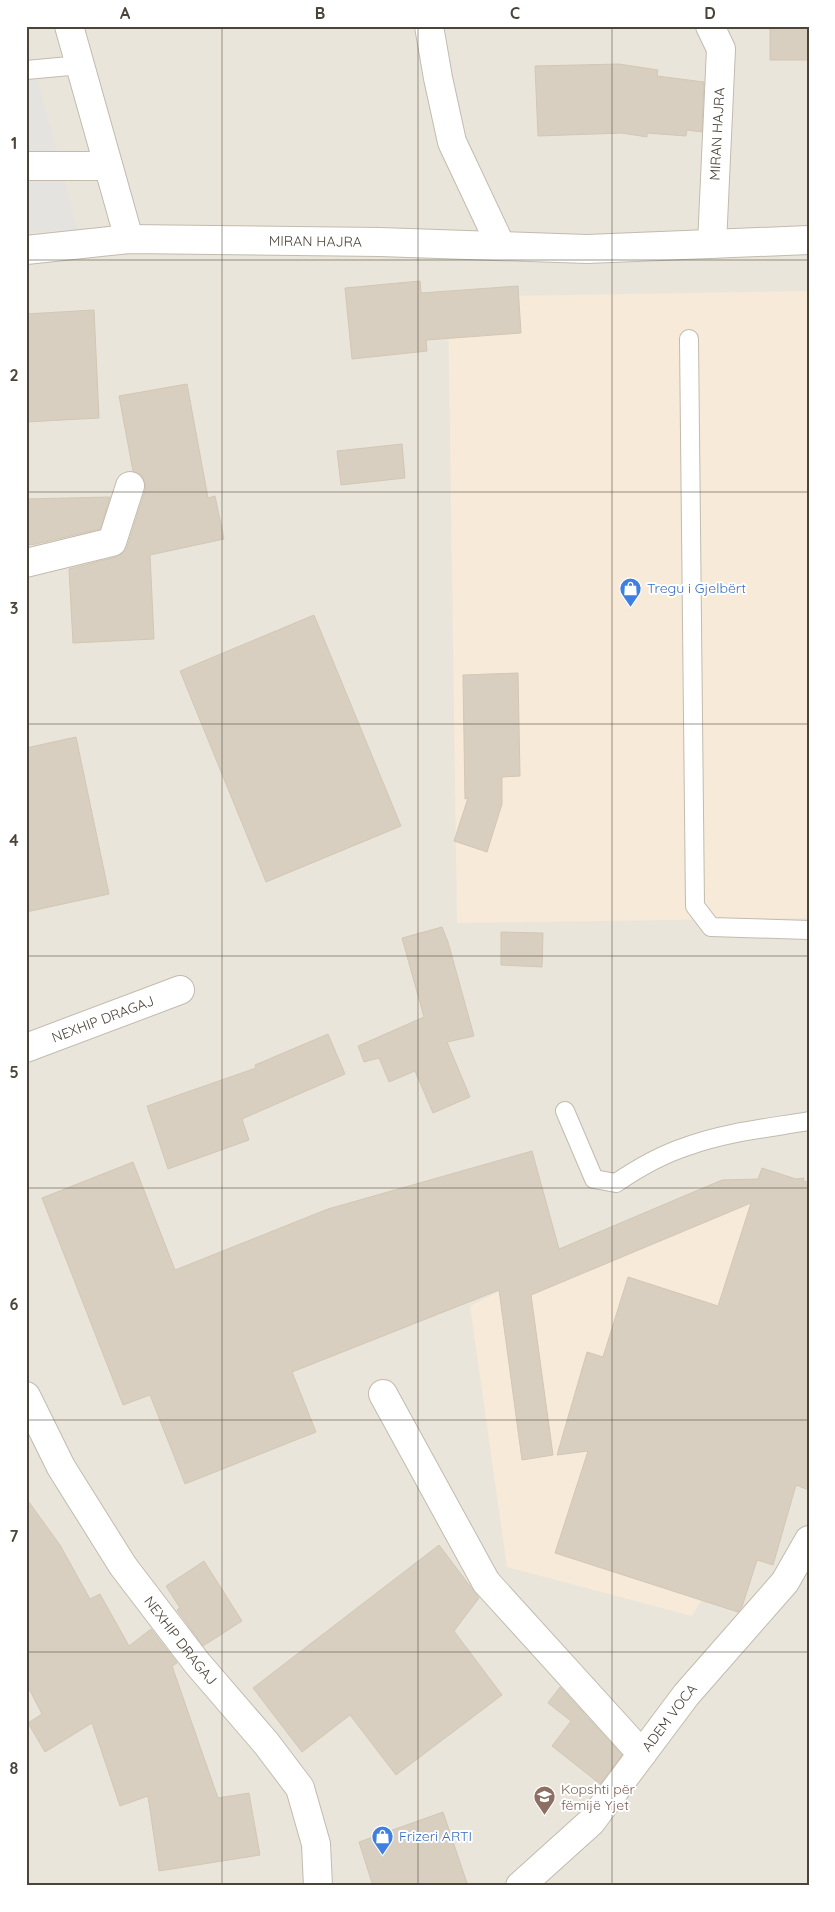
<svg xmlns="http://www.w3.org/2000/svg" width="835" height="1912" font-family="Quicksand,sans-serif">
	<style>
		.residential { fill: #eae5da }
		.commercial { fill: #f7ead8 }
		.parking { fill: #e5e3e0 }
		.building { fill: #d8cfc1; stroke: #d3c7b4 }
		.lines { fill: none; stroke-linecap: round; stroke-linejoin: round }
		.service-casing { stroke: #c2bbae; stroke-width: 20 }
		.minor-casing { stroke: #c2bbae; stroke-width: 30 }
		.service { stroke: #fff; stroke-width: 18 }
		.minor { stroke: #fff; stroke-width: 28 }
		.grid { fill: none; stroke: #4b4439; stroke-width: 1; stroke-opacity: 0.55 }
		.labels { text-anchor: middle; stroke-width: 4; stroke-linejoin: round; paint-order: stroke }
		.street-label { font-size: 14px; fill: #4b4439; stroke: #fff }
		.shop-label { font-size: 14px; fill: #366cbe; stroke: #fff; text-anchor: start }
		.education-label { font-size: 14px; fill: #785e54; stroke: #fff; text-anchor: start }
		.neatline { fill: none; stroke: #4b4439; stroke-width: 2 }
		.grid-label { font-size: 16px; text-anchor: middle; font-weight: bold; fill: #4b4439 }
	</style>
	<rect width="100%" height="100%" fill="#f6f3ec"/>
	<path class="residential" d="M26 26H809V1886H26Z"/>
	<path class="commercial" d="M809 291V918L457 923 448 297Z
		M707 1187 809 1223 785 1462 692 1616 507 1567 470 1306Z"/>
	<path class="parking" d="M26 37 78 231 26 232Z"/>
	<path class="building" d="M770 26H809V60H770Z
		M619 64 658 70 657 76 704 82 702 132 687 130 686 136 647 133V137L622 133 538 136 535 66Z
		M420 281 421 293 518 286 521 333 426 340 427 351 352 359 345 288Z
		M94 310 99 418 26 422V314Z
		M187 384 208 498 215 496 224 539 150 555 154 639 73 643 69 569 116 557 123 553 127 547 145 491V483L142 476 133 471 119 396Z
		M402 444 405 478 341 485 337 451Z
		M110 497 100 529 36 544 28 545 27 499Z
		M314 615 401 826 266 882 180 671Z
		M518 673 520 776 502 777V804L487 852 454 841 468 798 465 799 463 675Z
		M76 737 109 894 26 912V748Z
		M442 927 448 942 474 1036 447 1042 470 1097 433 1113 415 1071 389 1082 379 1058 364 1062 358 1046 424 1017 402 938Z
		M501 932 543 933 542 967 501 965Z
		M328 1034 345 1074 242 1119 249 1140 168 1169 147 1106 256 1068 255 1065Z
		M532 1151 559 1249 722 1180 758 1179 762 1168 796 1179 804 1178 803 1181 809 1182V1490L796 1485 773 1565 757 1560 742 1607 738 1612 555 1553 588 1451 557 1455 587 1352 603 1357 628 1277 718 1306 751 1203 531 1295 553 1455 522 1460 499 1290 292 1372 316 1432 185 1484 150 1395 123 1405 42 1198 133 1162 175 1270 328 1209Z
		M26 1498 60 1545 90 1599 100 1594 129 1646 151 1629 177 1663 172 1666 218 1798 249 1793 260 1855 159 1871 148 1796 120 1806 92 1723 45 1752 28 1723 42 1714 26 1683Z
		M439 1545 479 1598 454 1631 502 1695 396 1775 350 1715 302 1752 253 1688Z
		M204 1561 242 1621 203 1646 177 1610 180 1608 166 1586Z
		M560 1687 622 1755 600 1784 552 1746 571 1721 548 1703Z
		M443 1812 468 1886H373L359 1842Z"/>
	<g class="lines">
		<defs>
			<path id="service" d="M26 70 81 65
				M689 339 695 906 711 927 809 930
				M565 1111 594 1179 616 1183C638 1168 663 1154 688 1146 726 1132 769 1128 809 1121"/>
			<g id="minor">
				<path d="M69 26 129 239"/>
				<path d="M429 26 438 78 452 142 501 246"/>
				<path d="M710 26 721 49 712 244"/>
				<path d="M26 166H108"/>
				<path id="s1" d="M26 250 129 239 380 242 587 249 809 240"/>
				<path d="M26 563 112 542 130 486"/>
				<path id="s2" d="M26 1048 180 990"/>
				<path d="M383 1394 486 1582 642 1754"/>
				<path id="s3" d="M26 1396 61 1467 123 1566 197 1663 266 1743 300 1788 316 1844 318 1886"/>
				<path id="s4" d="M520 1886 591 1822 686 1695 785 1582 809 1540"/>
			</g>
		</defs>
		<use href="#service" class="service-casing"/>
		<use href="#minor" class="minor-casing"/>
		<use href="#service" class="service"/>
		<use href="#minor" class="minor"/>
	</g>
	<path class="grid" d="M222 26V1886M418 26V1886M612 26V1886M26 260H809M26 492H809M26 724H809M26 956H809M26 1188H809M26 1420H809M26 1652H809"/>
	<defs>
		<symbol id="shop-pin" viewBox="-11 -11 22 30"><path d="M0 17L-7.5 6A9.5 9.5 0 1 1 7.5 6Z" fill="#3f7fe0" stroke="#fff"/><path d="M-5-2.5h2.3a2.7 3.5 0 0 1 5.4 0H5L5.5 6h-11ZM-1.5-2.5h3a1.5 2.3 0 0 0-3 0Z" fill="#fff"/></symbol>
		<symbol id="school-pin" viewBox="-11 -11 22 30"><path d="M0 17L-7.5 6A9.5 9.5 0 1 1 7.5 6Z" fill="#8d6e63" stroke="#fff"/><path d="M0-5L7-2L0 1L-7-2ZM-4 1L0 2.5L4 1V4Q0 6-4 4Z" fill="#fff"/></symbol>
	</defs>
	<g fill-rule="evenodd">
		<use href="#shop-pin" x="618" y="576" width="25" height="34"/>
		<use href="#school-pin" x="532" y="1784" width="25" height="34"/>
		<use href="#shop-pin" x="370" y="1824" width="25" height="34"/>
	</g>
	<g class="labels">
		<g class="street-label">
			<text transform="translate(717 134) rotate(-87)" y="5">MIRAN HAJRA</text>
			<text dy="5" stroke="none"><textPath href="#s1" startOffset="290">MIRAN HAJRA</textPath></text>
			<text dy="5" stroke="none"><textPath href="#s2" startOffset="82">NEXHIP DRAGAJ</textPath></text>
			<text dy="5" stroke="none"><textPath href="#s3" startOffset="290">NEXHIP DRAGAJ</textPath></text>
			<text dy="5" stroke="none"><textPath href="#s4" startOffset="226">ADEM VOCA</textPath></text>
		</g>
		<g class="shop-label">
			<text x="647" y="593">Tregu i Gjelbërt</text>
			<text x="399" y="1841">Frizeri ARTI</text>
		</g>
		<g class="education-label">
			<text x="561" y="1794">Kopshti për<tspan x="561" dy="16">fëmijë Yjet</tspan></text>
		</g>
	</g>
	<rect width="835" height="1912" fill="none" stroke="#ffffff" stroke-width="55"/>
	<rect x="28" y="28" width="780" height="1856" class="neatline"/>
	<g class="grid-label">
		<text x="125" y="19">A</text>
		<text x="320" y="19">B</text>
		<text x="515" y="19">C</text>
		<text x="710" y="19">D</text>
		<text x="14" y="149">1</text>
		<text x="14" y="381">2</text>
		<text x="14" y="614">3</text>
		<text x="14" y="846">4</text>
		<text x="14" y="1078">5</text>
		<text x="14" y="1310">6</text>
		<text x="14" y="1542">7</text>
		<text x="14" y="1774">8</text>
	</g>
</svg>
